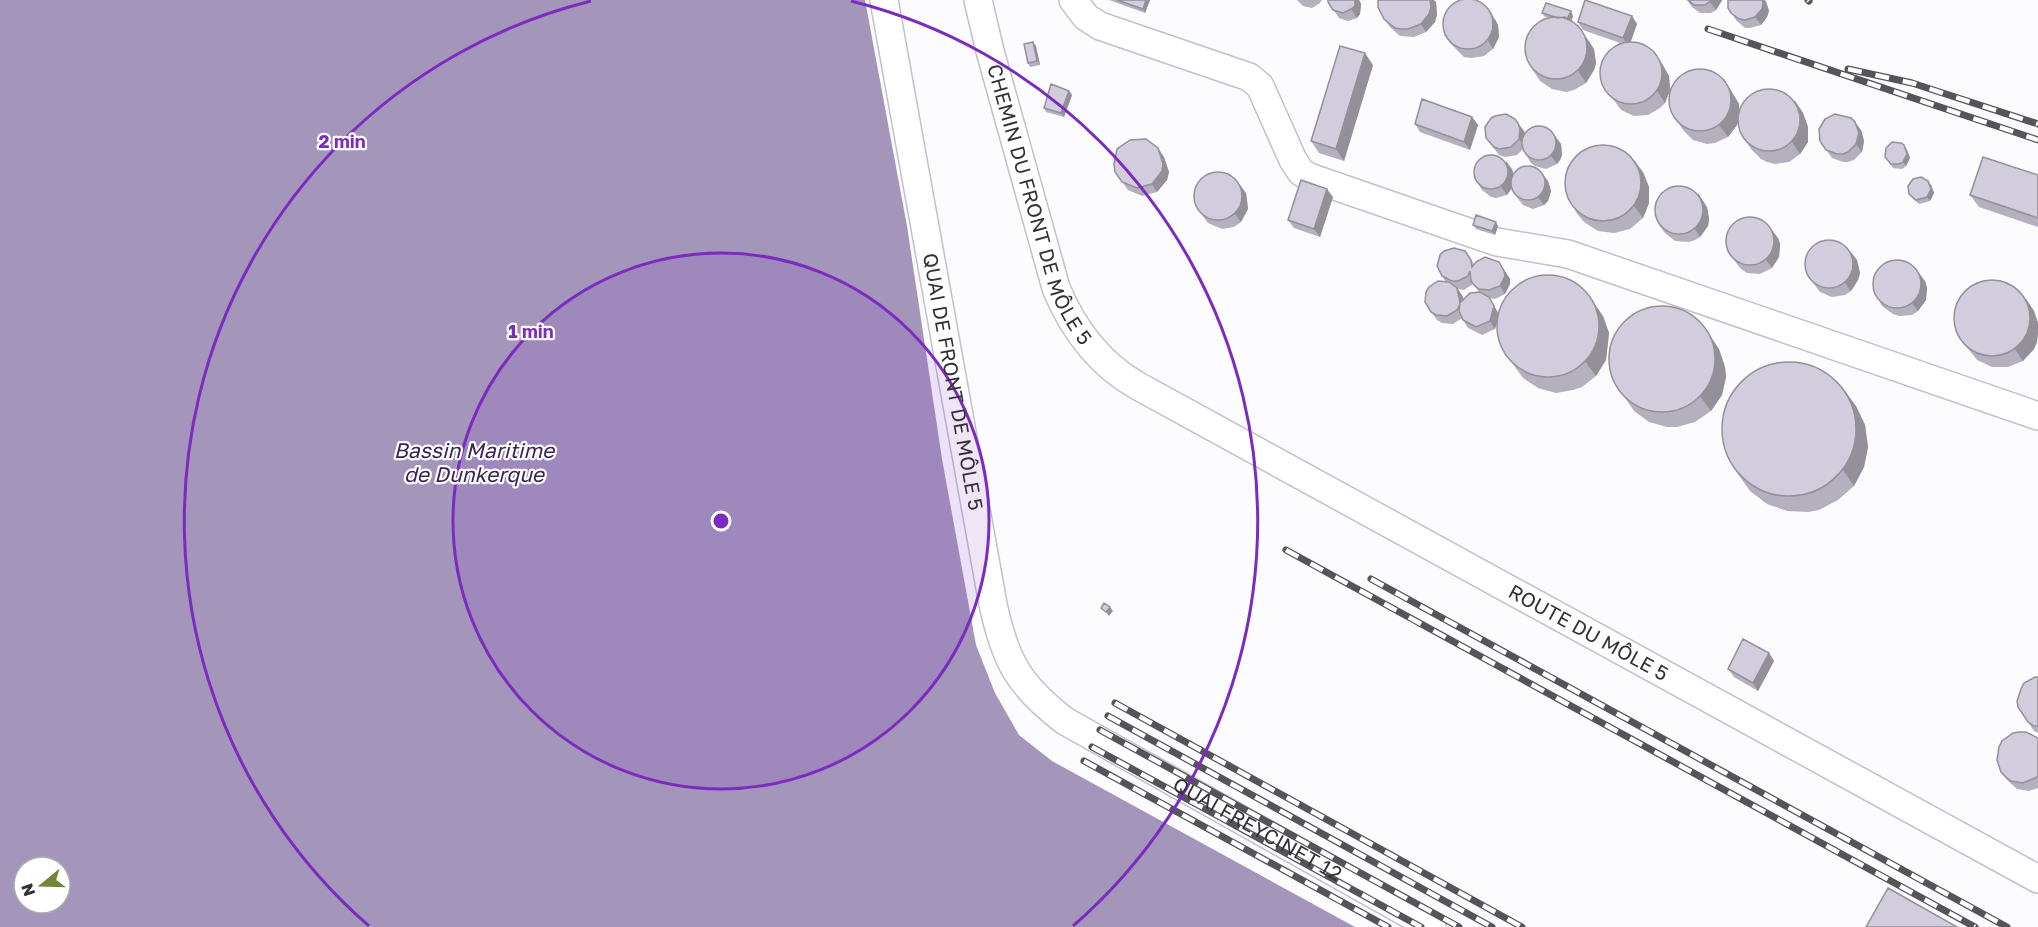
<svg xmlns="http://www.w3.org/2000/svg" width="2038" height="927" font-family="'Golos Text',sans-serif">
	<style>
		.water { fill: #a496bb; fill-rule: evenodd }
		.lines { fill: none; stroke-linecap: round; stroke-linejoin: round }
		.minor-casing { stroke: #c4bfce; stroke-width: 30 }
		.minor { stroke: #fff; stroke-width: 27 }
		.rail-casing { stroke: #56545a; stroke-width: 7 }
		.rail { stroke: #fff; stroke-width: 4.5; stroke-dasharray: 14; stroke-linecap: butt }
		.wall { fill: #b5b0bd; fill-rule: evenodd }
		.shaded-wall { fill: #93909a }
		.building { fill: #d2cddc; stroke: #93909a; stroke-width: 1.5 }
		.ring { fill: none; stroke: #7b2cbf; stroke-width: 3 }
		.labels { text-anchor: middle; stroke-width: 4.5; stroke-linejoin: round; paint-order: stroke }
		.street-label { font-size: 20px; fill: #333137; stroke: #fff }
		.water-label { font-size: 21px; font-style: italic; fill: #3a2655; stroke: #fff }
		.centre { fill: #7b2cbf; stroke: #fff; stroke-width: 3 }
		.ring-label { font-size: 18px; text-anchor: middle; font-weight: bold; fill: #7b2cbf; stroke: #fff; stroke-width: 4.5; stroke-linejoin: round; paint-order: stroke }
	</style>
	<rect width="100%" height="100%" fill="#fcfbfe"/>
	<path class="water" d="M0 0H865L907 226 942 459 976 645 995 693 1019 735 1052 761 1355 927H0ZM24 867H60V903H24Z"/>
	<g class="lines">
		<defs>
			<g id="minor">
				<path id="s1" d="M884 0 993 604C1005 661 1019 686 1065 721L1432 927"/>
				<path id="s2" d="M978 0 990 51 1056 288C1073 329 1099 364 1138 386L2038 879"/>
				<path d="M1073 0 1086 17 1100 26 1249 77 1260 86 1293 160 1301 172 1309 177 1497 242 1568 254 2038 416"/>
			</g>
		</defs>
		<use href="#minor" class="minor-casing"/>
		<use href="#minor" class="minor"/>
		<defs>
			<path id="rail" d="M1808 0 1809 1
				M1708 29 2038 140
				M1848 69 1912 83 2038 124
				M1286 550 1975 927
				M1371 579 2007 927
				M1115 703 1522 927
				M1108 716 1492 927
				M1100 730 1459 927
				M1092 747 1421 927
				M1084 761 1388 927"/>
		</defs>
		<use href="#rail" class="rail-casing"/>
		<use href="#rail" class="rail"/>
	</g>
	<path class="wall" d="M1109 0H1150L1145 13Z
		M1297 0H1322L1320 3 1312 8 1303 6Z
		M1328 0H1359L1361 4 1360 14 1357 18 1348 21 1339 18 1328 2Z
		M1687 0H1722V1L1716 10 1711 13H1700L1692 7Z
		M1728 0H1765L1769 11 1767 17 1761 25 1750 28H1745L1737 21 1731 13Z
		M1436 2 1437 15 1435 22 1426 32 1414 37 1400 36 1390 27 1384 19Z
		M1542 13 1573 16 1571 21 1577 25 1594 49 1596 63 1594 70 1586 83 1574 90 1566 92 1552 89 1540 81 1532 69 1550 18 1545 17Z
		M1632 16 1637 24 1630 42 1662 63 1669 76 1670 90 1665 103 1660 108 1648 115 1634 116 1621 110 1601 82 1620 43 1583 30 1578 22Z
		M1495 19 1498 25 1499 37 1493 49 1484 56 1471 58 1464 57 1450 43 1444 35Z
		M1036 46 1040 65 1030 67 1028 63Z
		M1373 65 1344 161 1319 153 1311 141Z
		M1724 79 1739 104V112L1795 101 1803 113 1808 127V142L1800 154 1789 162 1775 164 1767 162 1761 159 1751 149 1743 137 1738 121 1737 125 1728 137 1715 143 1707 144 1693 140 1683 130 1675 118Z
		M1069 91 1072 95 1064 117 1046 112 1044 108Z
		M1472 117 1478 125 1470 150 1420 132 1415 124Z
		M1861 130 1864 141 1862 152 1854 160 1848 162H1843L1832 158 1820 141Z
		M1524 131 1525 134 1555 136 1561 144 1562 155 1560 160 1557 164 1546 169 1535 166 1531 163 1526 155 1523 149 1517 155 1505 157 1499 155 1486 138Z
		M1907 150 1910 158 1906 166 1902 169 1893 168 1885 157Z
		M1164 157 1169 172 1167 180 1157 192 1142 196 1128 190 1115 172Z
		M1512 169 1513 174 1548 181 1551 191 1548 201 1544 205 1533 209 1523 205 1513 192 1512 188 1507 195 1496 198 1491 197 1482 190 1477 182Z
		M1643 172 1649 187V203L1643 218 1630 229 1614 233 1598 231 1584 222 1575 211Z
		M2038 175V227L1979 207 1970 195Z
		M1931 185 1934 193 1930 201 1919 204 1912 198 1909 194Z
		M1246 193 1248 209 1241 222 1234 227 1222 229 1208 223 1202 215Z
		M1333 197 1320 237 1294 228 1288 220Z
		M1707 207 1709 219 1708 226 1700 237 1695 240 1689 242 1675 241 1665 233 1659 225Z
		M1473 225 1498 226 1495 235 1476 229Z
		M1778 238 1780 244 1779 257 1772 268 1760 274 1747 273 1741 269 1727 251Z
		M1465 251 1474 264 1499 262 1510 279V284L1505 294 1495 299 1489 298 1499 314 1603 316 1609 333 1606 360 1596 376 1582 387 1573 390 1556 393 1538 388 1523 378 1507 356 1497 323 1495 329 1482 335 1468 328 1462 318 1453 324 1442 323 1437 320 1425 302 1446 282 1442 276ZM1473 284 1479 292 1463 299V297L1458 289 1464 290Z
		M1857 260 1860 273 1858 280 1851 291 1845 295 1832 297 1820 292 1806 274Z
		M1925 281 1927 288 1926 300 1918 311 1912 315 1899 316 1893 314 1882 306 1877 297Z
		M2026 299 2034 311 2038 323 2037 342 2034 349 2023 361 2008 367H1992L1977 360 1958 336Z
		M1719 349 1725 367 1726 377 1722 395 1711 411 1695 422 1677 427H1667L1649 422 1634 411 1623 395Z
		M1856 406 1865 425 1868 447 1864 467 1854 486 1838 500 1819 510 1808 512 1787 511 1767 504 1750 491 1733 467Z
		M1769 653 1774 661 1758 691 1734 677 1728 669Z
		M2038 677V733L2034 731 2018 707Z
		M2038 738V788L2029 791 2017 789 2007 780 2001 772Z"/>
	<path class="shaded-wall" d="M1146 0H1150L1145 13 1143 9Z
		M1355 0H1359L1361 4 1360 14 1357 18 1351 9Z
		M1430 0H1434L1436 2 1437 15 1435 22 1426 32 1421 24Z
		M1712 0H1722L1716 10 1710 2Z
		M1762 0 1766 1 1769 11 1767 17 1761 25 1755 17Z
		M1490 11 1498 25 1499 37 1493 49 1488 41Z
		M1571 11 1573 16 1570 25 1567 21Z
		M1632 16 1637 24 1629 47 1623 38Z
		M1586 37 1594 49 1596 63 1594 70 1586 83 1578 71Z
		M1033 42 1036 46 1040 65 1037 61Z
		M1654 51 1669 76 1670 90 1665 103 1657 91Z
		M1365 53 1373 65 1344 161 1336 149Z
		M1724 79 1739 104V118L1737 125 1728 137 1719 125Z
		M1069 91 1072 95 1064 117 1061 113Z
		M1795 101 1803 113 1808 127V142L1800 154 1792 142Z
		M1472 117 1478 125 1470 150 1464 142Z
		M1855 122 1861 130 1864 141 1862 152 1856 144Z
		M1518 123 1524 131 1526 137 1525 147 1519 139Z
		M1555 136 1561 144 1562 155 1560 160 1557 164 1551 156Z
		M1904 145 1907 150 1910 158 1906 166 1903 162Z
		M1158 148 1164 157 1169 172 1167 180 1157 192 1152 184Z
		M1634 160 1643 172 1649 187V203L1643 218 1634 206Z
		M1506 161 1512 169 1515 180 1513 186 1507 195 1501 187Z
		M1542 173 1548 181 1551 191 1548 201 1544 205 1538 197Z
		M1928 181 1931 185 1934 193 1930 201 1927 197Z
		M1240 185 1246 193 1248 209 1241 222 1235 214Z
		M1327 189 1333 197 1320 237 1314 229Z
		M1698 193 1707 207 1709 219 1708 226 1700 237 1695 229Z
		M1496 222 1498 226 1495 235 1492 231Z
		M1772 230 1778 238 1780 244 1779 257 1772 268 1766 260Z
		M1851 252 1857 260 1860 273 1858 280 1851 291 1845 283Z
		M1499 262 1510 279V284L1505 294 1500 286Z
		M1919 273 1925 281 1927 288 1926 300 1918 311 1912 303Z
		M1457 288 1463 297 1466 311 1460 303Z
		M1489 297 1499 315 1495 329 1490 321Z
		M2026 299 2034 311 2038 323V334L2037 342 2034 349 2023 361 2015 349Z
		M1592 300 1603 316 1609 333 1606 360 1596 376 1585 361Z
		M1709 334 1719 349 1725 367 1726 377 1722 395 1711 411 1700 396Z
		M1845 391 1856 406 1865 425 1868 447 1864 467 1854 486 1843 470Z
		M1110 607 1113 611 1109 616 1106 612Z
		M1769 653 1774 661 1758 691 1753 683Z"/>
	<path class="building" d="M1443 24a25 25 0 1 1 50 0a25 25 0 1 1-50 0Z
		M1117 0H1146L1143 9Z
		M1328 0H1355V6L1351 9 1343 13 1333 10 1328 2Z
		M1378 0H1430L1431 7 1429 14 1421 24 1408 29H1401L1395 28 1384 19 1378 7Z
		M1585 0 1632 16 1623 38 1578 22Z
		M1688 0H1712L1705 5H1694Z
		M1728 0H1762L1763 3 1762 9 1755 17 1745 20 1739 19 1731 13 1728 8Z
		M1546 3 1571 11 1567 19 1565 17 1558 18 1542 13Z
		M1525 48a31 31 0 1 1 62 0a31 31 0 1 1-62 0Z
		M1600 73a31 31 0 1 1 62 0a31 31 0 1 1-62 0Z
		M1033 42 1037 61 1028 63 1024 44Z
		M1340 46 1365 53 1336 149 1311 141Z
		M1669 100a31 31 0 1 1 62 0a31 31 0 1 1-62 0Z
		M1051 84 1069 91 1061 113 1044 108Z
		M1738 120a31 31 0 1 1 62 0a31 31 0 1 1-62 0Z
		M1422 99 1472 117 1464 142 1415 124Z
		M1506 114 1515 119 1518 123 1520 129 1519 139 1511 147 1499 149 1494 147 1486 138 1485 127 1491 118 1495 116Z
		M1835 114 1851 118 1855 122 1859 133 1856 144 1848 152 1843 154H1837L1826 150 1820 141 1819 129 1825 119Z
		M1522 143a17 17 0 1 1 34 0a17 17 0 1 1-34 0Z
		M1146 139 1158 148 1163 164 1162 171 1152 184 1137 188 1122 182 1115 172 1114 164 1117 149 1130 140Z
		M1892 142 1901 143 1904 145 1907 154 1903 162 1899 164H1891L1885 157 1886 148Z
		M1565 183a38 38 0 1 1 76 0a38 38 0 1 1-76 0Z
		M1474 172a17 17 0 1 1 34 0a17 17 0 1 1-34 0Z
		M1983 157 2038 175V218L1970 195Z
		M1511 183a17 17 0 1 1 34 0a17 17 0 1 1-34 0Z
		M1194 196a24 24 0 1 1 48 0a24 24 0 1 1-48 0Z
		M1921 177 1928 181 1931 189 1927 197 1916 200 1909 194 1908 186 1913 179Z
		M1301 180 1327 189 1314 229 1288 220Z
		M1655 210a24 24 0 1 1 48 0a24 24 0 1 1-48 0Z
		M1476 215 1496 222 1492 231 1473 225Z
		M1726 241a24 24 0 1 1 48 0a24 24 0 1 1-48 0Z
		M1805 264a24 24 0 1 1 48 0a24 24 0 1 1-48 0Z
		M1454 248 1465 251 1471 260 1472 267 1476 262 1485 257 1499 262 1504 271 1505 276 1500 286 1489 290 1479 289 1474 285 1471 281 1470 271 1468 276 1458 281H1452L1442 276 1437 266 1440 255 1444 251Z
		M1873 284a24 24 0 1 1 48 0a24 24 0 1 1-48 0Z
		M1497 326a51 51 0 1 1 102 0a51 51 0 1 1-102 0Z
		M1954 318a38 38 0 1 1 76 0a38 38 0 1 1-76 0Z
		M1438 281 1449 282 1457 288 1460 303 1470 293 1480 292 1489 297 1494 306 1490 321 1476 327 1463 320 1459 311 1460 304 1457 310 1447 316 1436 315 1431 312 1425 302 1426 292 1429 287Z
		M1609 359a53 53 0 1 1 106 0a53 53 0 1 1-106 0Z
		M1722 429a67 67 0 1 1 134 0a67 67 0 1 1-134 0Z
		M1104 603 1110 607 1106 612 1101 608Z
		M1743 639 1769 653 1753 683 1728 669Z
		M2035 677H2038V726H2034L2028 722 2018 707 2017 701 2021 689 2024 683Z
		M2019 732H2026L2038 738V776L2035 778 2023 783 2011 781 2006 777 2001 772 1997 760 1999 747 2002 741 2013 733Z
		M1888 888 1957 927H1866Z"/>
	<circle cx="721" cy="521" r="268" fill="#7b2cbf" fill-opacity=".12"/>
	<g class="ring">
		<circle cx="721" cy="521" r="268"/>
		<path d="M369 926A536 536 0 0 1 591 1M851 1A536 536 0 0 1 1073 926"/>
	</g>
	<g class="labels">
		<g class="street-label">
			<text dy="7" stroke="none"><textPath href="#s2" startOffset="214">CHEMIN DU FRONT DE MÔLE 5</textPath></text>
			<text dy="7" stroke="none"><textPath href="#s1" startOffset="388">QUAI DE FRONT DE MÔLE 5</textPath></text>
			<text dy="7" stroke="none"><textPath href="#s2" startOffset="942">ROUTE DU MÔLE 5</textPath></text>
			<text dy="7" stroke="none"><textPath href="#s1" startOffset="976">QUAI FREYCINET 12</textPath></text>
		</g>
		<g class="water-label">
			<text x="474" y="458">Bassin Maritime<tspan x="474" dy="24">de Dunkerque</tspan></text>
		</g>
	</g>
	<circle cx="721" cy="521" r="9" class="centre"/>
	<g class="ring-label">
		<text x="342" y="148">2 min</text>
		<text x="531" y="338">1 min</text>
	</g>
	<g transform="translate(42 885) rotate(251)"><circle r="28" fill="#ffffff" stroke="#adadaf" stroke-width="1.5"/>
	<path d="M0-4.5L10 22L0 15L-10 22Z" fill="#718637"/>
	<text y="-9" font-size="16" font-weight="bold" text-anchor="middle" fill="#333137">N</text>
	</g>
</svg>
